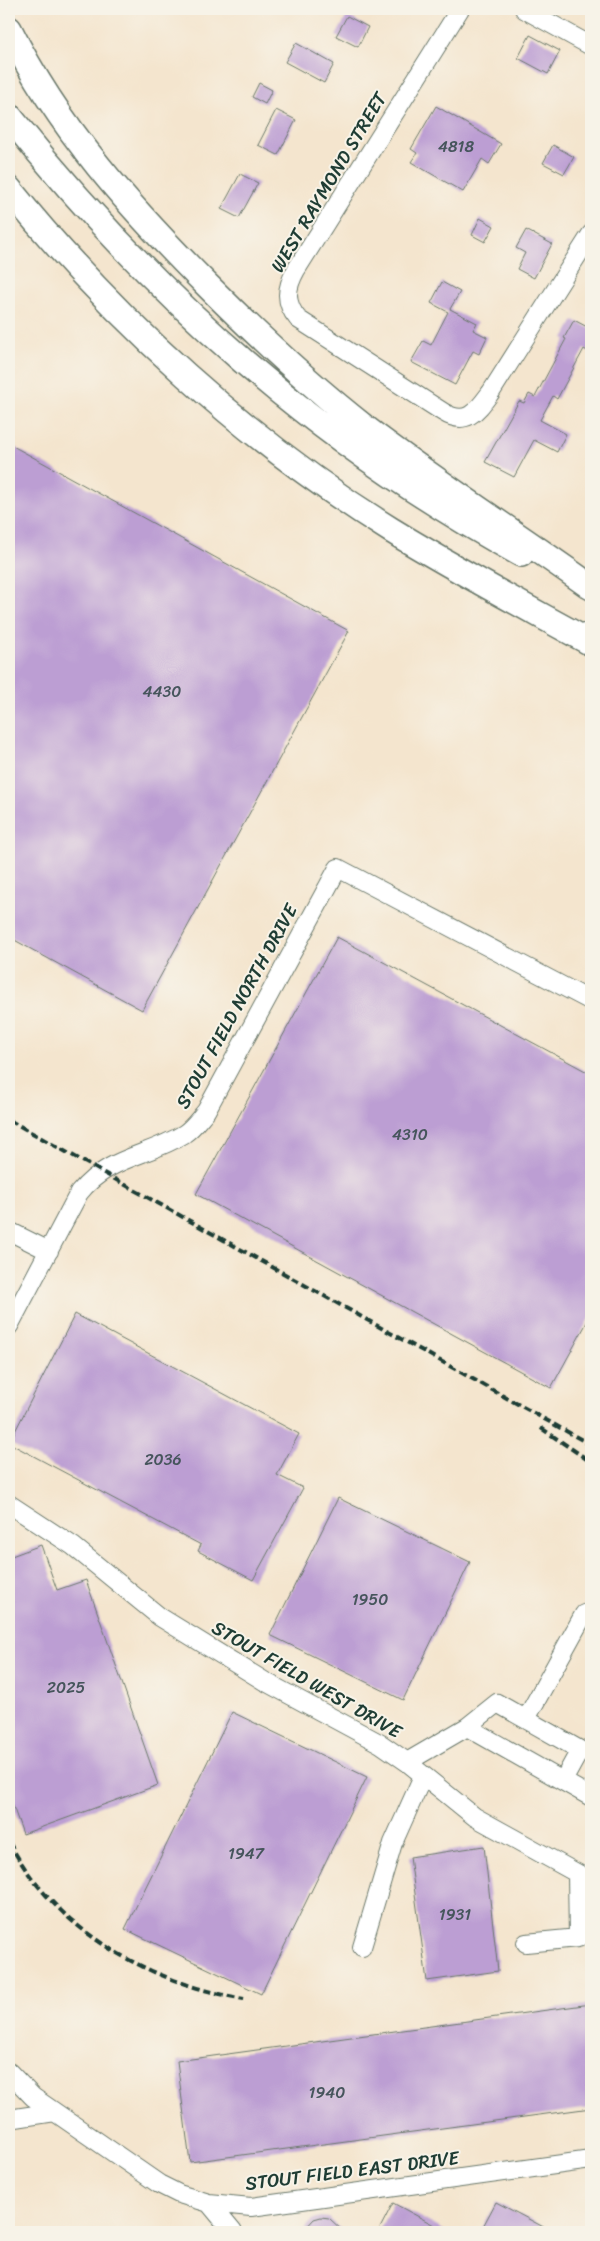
<svg xmlns="http://www.w3.org/2000/svg" width="600" height="2241" font-family="Sriracha,sans-serif">
	<style>
		.building { fill: #bc9ed3 }
		.lines { fill: none; stroke-linecap: round; stroke-linejoin: round }
		.minor-casing { stroke: #6a786a; stroke-width: 20 }
		.highway-casing { stroke: #6a786a; stroke-width: 28 }
		.minor { stroke: #fff; stroke-width: 18 }
		.highway { stroke: #fff; stroke-width: 25 }
		.rail { stroke: #1f3d34; stroke-width: 4; stroke-dasharray: 8 4; stroke-linecap: butt }
		.labels { text-anchor: middle; stroke-width: 4; stroke-linejoin: round; paint-order: stroke }
		.number-label { font-size: 16px; fill: #46555c }
		.street-label { font-size: 19px; fill: #1f3d34; stroke: #f7f3e8 }
	</style>
	<rect width="100%" height="100%" fill="#f7f3e8"/>
	<filter id="ink" filterUnits="userSpaceOnUse"><feTurbulence type="fractalNoise" baseFrequency=".02" numOctaves="2"/><feDisplacementMap in="SourceGraphic" scale="10" xChannelSelector="R" yChannelSelector="G"/><feConvolveMatrix kernelMatrix="1 2 1 2 8 2 1 2 1" color-interpolation-filters="sRGB"/></filter>
	<filter id="wash" filterUnits="userSpaceOnUse"><feTurbulence type="fractalNoise" baseFrequency=".0096" numOctaves="4" result="noise"/><feDisplacementMap in="SourceGraphic" scale="20" xChannelSelector="R" yChannelSelector="G"/><feGaussianBlur stdDeviation="1.12" result="paint"/><feColorMatrix in="noise" values="0 0 0 0 0 0 0 0 0 0 0 0 0 0 0 0 0 1.4 0 .05"/><feComposite in="paint" operator="in"/></filter>
	<g filter="url(#wash)">
		<rect width="100%" height="100%" fill="#f4e5ce"/>
		<g id="blocks">
			<path class="building" d="M347 16 368 27 358 47 336 36Z
				M530 35 560 51 548 74 518 58Z
				M296 43 334 64 324 83 285 62Z
				M259 83 272 90 265 104 252 97Z
				M436 106 501 144 489 164 482 159 463 192 411 162 417 153 411 149Z
				M276 110 296 120 278 155 258 145Z
				M553 145 574 157 564 174 543 163Z
				M240 174 258 183 239 218 221 209Z
				M480 218 494 226 485 242 472 235Z
				M526 230 552 244 534 278 517 269 525 253 516 248Z
				M442 282 460 292 450 309 477 323 473 330 487 337 479 354 473 351 455 385 411 362 423 341 431 345 448 312 431 303Z
				M574 320 591 329V353L584 349 557 399 553 396 540 420 566 434 557 452 534 440 514 477 485 462 519 401 524 403 529 394 535 397 566 339 564 338Z
				M9 444 349 631 142 1010 9 937Z
				M337 937 591 1074V1315L551 1388 196 1194Z
				M75 1314 299 1434 277 1475 303 1488 253 1580 198 1551 201 1545 9 1443Z
				M338 1498 470 1562 403 1700 270 1635Z
				M41 1545 57 1590 86 1580 158 1785 23 1834 9 1795V1557Z
				M232 1712 367 1777 261 1994 125 1929Z
				M484 1846 498 1971 427 1981 410 1857Z
				M591 2004V2108L190 2162 177 2061Z
				M496 2202 553 2232H480Z
				M393 2203 447 2232H378Z
				M321 2217 329 2218 344 2232H302L314 2219Z"/>
		</g>
	</g>
	<g filter="url(#ink)">
		<use href="#blocks" fill-opacity="0" stroke="#6a786a" stroke-width="1"/>
		<g class="lines">
			<defs>
				<path id="minor" d="M460 9 296 270C286 288 284 302 298 319L443 412C467 427 477 411 491 392L591 234
					M524 9 591 46
					M9 1231 49 1251
					M9 1326 79 1193C109 1156 147 1157 184 1134 193 1128 199 1119 206 1111L338 868 591 1001
					M9 1504 73 1546 160 1617 264 1681 381 1744 407 1762 475 1817 591 1881
					M526 1719 584 1614 591 1612
					M407 1762 467 1727
					M563 1781 580 1750 497 1703 467 1727 591 1797
					M526 1943 578 1938 577 1873
					M362 1947 393 1843 423 1776
					M9 2072 33 2097 159 2184 179 2194 209 2203 251 2207 591 2160
					M9 2119 55 2112
					M209 2203 233 2232"/>
				<path id="highway" d="M9 29C58 128 131 209 209 287 258 336 309 384 364 427 437 483 516 533 591 587
					M9 116C153 296 318 443 521 554
					M9 189C114 319 248 441 391 530 456 570 524 606 591 643"/>
			</defs>
			<use href="#minor" class="minor-casing"/>
			<use href="#highway" class="highway-casing"/>
			<use href="#minor" class="minor"/>
			<use href="#highway" class="highway"/>
			<path class="rail" d="M9 1120 591 1445
				M541 1428 591 1462
				M9 1842C56 1931 148 1982 244 1999"/>
		</g>
	</g>
	<g class="labels">
		<g class="number-label">
			<text x="456" y="152">4818</text>
			<text x="162" y="697">4430</text>
			<text x="410" y="1140">4310</text>
			<text x="163" y="1465">2036</text>
			<text x="370" y="1605">1950</text>
			<text x="66" y="1693">2025</text>
			<text x="246" y="1859">1947</text>
			<text x="455" y="1920">1931</text>
			<text x="327" y="2098">1940</text>
		</g>
		<g class="street-label">
			<text transform="translate(328 182) rotate(-59)" y="7">WEST RAYMOND STREET</text>
			<text transform="translate(236 1006) rotate(-61)" y="7">STOUT FIELD NORTH DRIVE</text>
			<text transform="translate(307 1679) rotate(30)" y="7">STOUT FIELD WEST DRIVE</text>
			<text transform="translate(352 2170) rotate(-7)" y="7">STOUT FIELD EAST DRIVE</text>
		</g>
	</g>
	<rect width="600" height="2241" fill="none" stroke="#f7f3e8" stroke-width="30"/>
</svg>
